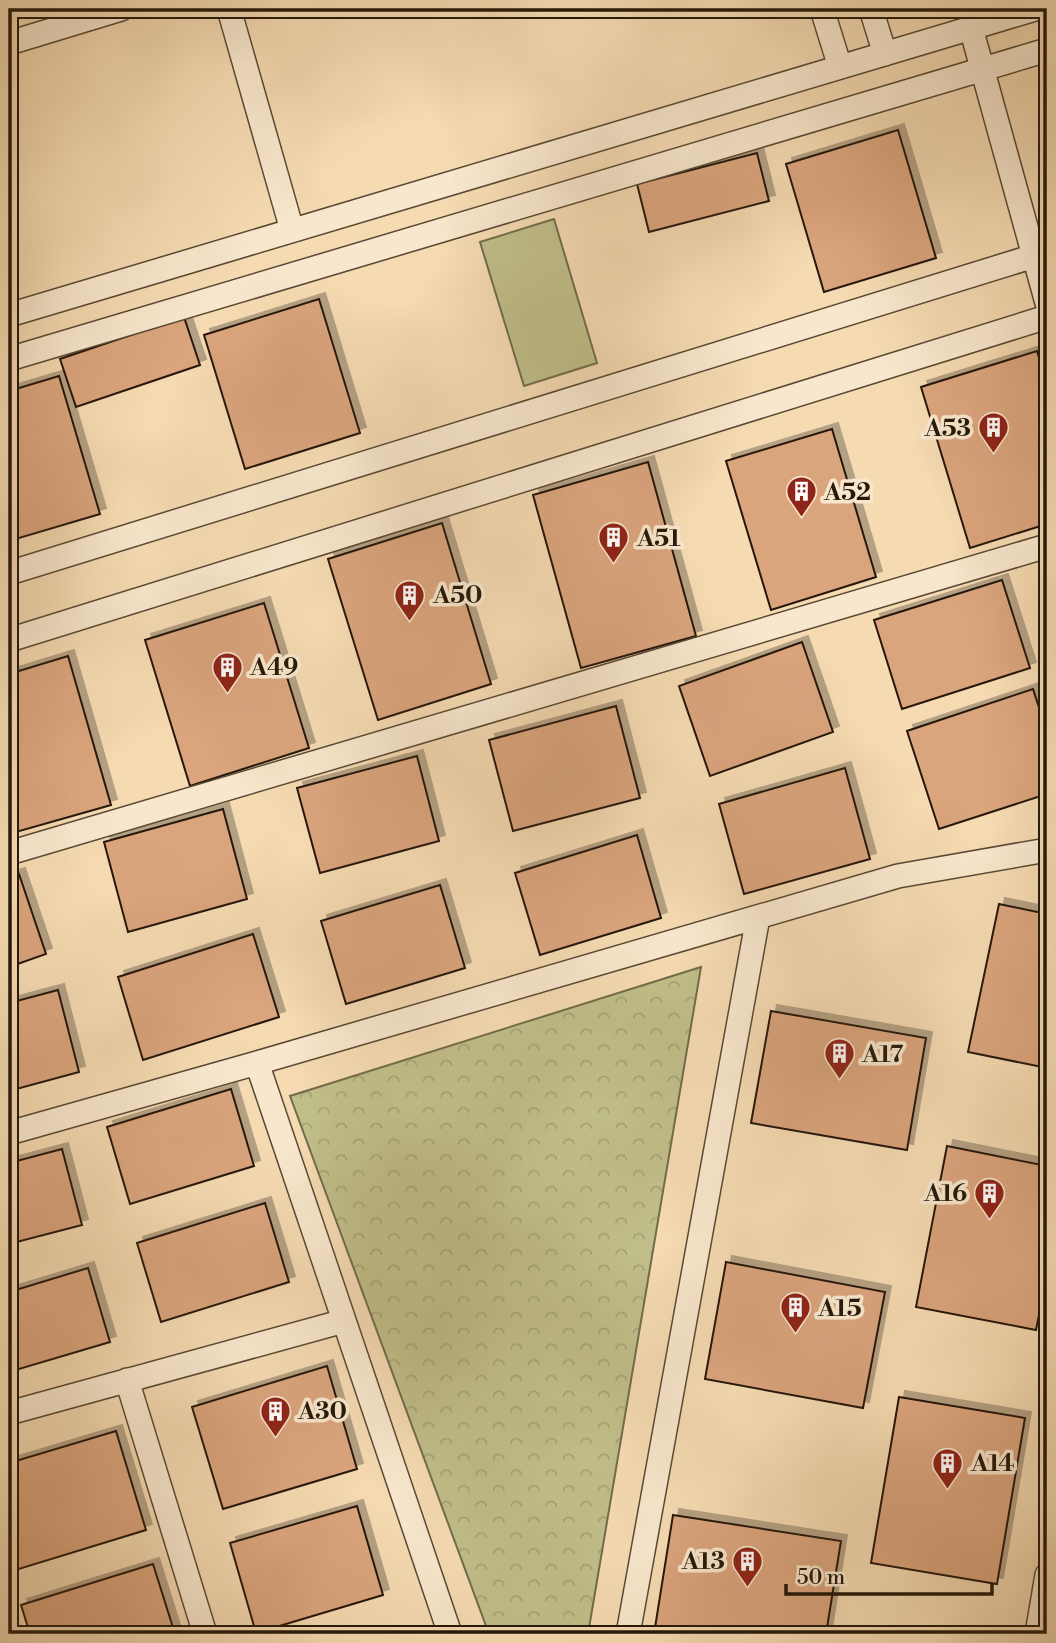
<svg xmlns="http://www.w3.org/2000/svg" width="1056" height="1643" font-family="'Libre Bodoni',serif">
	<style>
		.grass { fill: #c0be89; stroke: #726c4a; stroke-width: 2 }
		.park { fill: url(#park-crowns); stroke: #726c4a; stroke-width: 2 }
		.building { fill: #daa47d; stroke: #25190a; stroke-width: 2; filter: url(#shadow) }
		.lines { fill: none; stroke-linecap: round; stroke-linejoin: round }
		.minor-casing { stroke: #594934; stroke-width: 26 }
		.minor { stroke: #f8e7cd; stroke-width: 23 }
		.labels { text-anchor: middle; stroke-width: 7; stroke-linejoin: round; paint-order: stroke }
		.poi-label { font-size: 24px; font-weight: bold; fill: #25190a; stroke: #f8e7cd; text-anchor: start }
	</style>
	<defs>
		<pattern id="park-crowns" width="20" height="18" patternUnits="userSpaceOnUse" patternTransform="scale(1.75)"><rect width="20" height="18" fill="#c0be89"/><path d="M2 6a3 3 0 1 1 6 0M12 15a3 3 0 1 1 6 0" fill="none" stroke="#a5a375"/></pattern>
		<filter id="shadow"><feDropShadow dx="6" dy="-6" stdDeviation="0" flood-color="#0004"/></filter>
	</defs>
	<rect width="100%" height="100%" fill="#f5dab2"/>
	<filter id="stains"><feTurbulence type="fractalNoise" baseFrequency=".00286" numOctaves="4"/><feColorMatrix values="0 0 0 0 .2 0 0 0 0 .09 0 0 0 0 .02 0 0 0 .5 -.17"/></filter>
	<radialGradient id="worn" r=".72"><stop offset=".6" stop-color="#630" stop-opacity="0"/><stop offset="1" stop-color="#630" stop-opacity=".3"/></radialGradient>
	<path class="grass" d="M554 219 597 363 524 386 480 242Z"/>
	<path class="park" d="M701 967 588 1634H489L290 1096Z"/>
	<path class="building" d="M898 130 936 258 824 292 786 164Z
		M757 153 769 201 649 232 637 184Z
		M319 299 360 433 245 469 204 335Z
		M184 317 200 365 76 407 60 359Z
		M1037 351 1047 385V524L970 548 921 387Z
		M59 376 100 514 9 541V391Z
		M832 429 876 577 771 610 726 461Z
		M648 462 696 636 581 668 533 495Z
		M442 523 491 684 378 720 328 559Z
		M1002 580 1030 668 902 709 874 620Z
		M264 603 309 748 190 786 145 640Z
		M802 642 833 732 710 776 679 686Z
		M68 656 111 805 9 834V674Z
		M1033 689 1047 732V794L939 829 907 731Z
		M616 706 640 798 513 831 489 740Z
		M417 756 439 841 320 873 297 788Z
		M845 768 870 859 744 894 719 804Z
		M223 809 247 899 128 932 104 842Z
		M637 835 661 918 540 955 515 873Z
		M19 874 46 954 9 967V877Z
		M440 885 465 968 346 1004 321 921Z
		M999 904 1047 914V1068L968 1052Z
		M253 934 279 1017 143 1060 118 977Z
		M58 990 79 1072 9 1091V1003Z
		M771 1011 926 1038 907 1150 751 1123Z
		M231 1089 254 1166 130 1204 107 1127Z
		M947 1146 1047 1166V1275L1036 1330 916 1307Z
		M62 1149 82 1225 9 1244V1163Z
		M265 1203 289 1282 161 1322 137 1243Z
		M726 1262 885 1292 863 1408 705 1379Z
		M88 1268 110 1342 9 1372V1292Z
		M327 1366 357 1469 223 1509 192 1407Z
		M899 1397 1025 1418 997 1584 871 1563Z
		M116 1431 146 1530 9 1572V1463Z
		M357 1506 383 1595 256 1633 230 1543Z
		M673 1515 841 1541 826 1634H654Z
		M153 1564 175 1634H30L21 1605Z"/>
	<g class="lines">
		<defs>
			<path id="minor" d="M229 9 292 230
				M822 9 840 67
				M871 9 885 54
				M971 28 1047 303
				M9 43 121 9
				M9 315 1035 9
				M9 359 1047 50
				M9 573 1047 252
				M9 640 1047 317
				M9 853 1047 546
				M257 1063 450 1634
				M9 1133 257 1063 898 876 1047 850
				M127 1380 205 1634
				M9 1413 344 1321
				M628 1634 758 917
				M1037 1634 1047 1575"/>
		</defs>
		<use href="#minor" class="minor-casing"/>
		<use href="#minor" class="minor"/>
	</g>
	<defs>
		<symbol id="building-pin" viewBox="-11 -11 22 30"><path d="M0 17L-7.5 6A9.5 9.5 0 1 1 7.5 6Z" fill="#8f2418" stroke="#f8e7cd"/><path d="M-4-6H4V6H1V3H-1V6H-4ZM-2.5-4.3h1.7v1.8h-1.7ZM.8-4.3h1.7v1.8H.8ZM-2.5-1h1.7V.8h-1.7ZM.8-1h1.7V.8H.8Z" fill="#fff"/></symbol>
	</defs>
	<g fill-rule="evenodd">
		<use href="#building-pin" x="976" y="410" width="35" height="47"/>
		<use href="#building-pin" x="784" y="474" width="35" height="47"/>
		<use href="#building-pin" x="596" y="520" width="35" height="47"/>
		<use href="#building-pin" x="392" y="578" width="35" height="47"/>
		<use href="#building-pin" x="210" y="650" width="35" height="47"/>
		<use href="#building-pin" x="822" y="1036" width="35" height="47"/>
		<use href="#building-pin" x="972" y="1176" width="35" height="47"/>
		<use href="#building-pin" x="778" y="1290" width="35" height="47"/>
		<use href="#building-pin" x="258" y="1394" width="35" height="47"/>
		<use href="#building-pin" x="930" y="1446" width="35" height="47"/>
		<use href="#building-pin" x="730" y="1544" width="35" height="47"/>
	</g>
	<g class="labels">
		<g class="poi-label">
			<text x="971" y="436" text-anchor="end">A53</text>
			<text x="824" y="500">A52</text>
			<text x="637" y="546">A51</text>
			<text x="433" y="603">A50</text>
			<text x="250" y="675">A49</text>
			<text x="862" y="1062">A17</text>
			<text x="967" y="1201" text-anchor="end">A16</text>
			<text x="818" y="1316">A15</text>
			<text x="298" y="1419">A30</text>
			<text x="971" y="1471">A14</text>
			<text x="725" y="1569" text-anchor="end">A13</text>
		</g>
	</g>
	<rect width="1056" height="1643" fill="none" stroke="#f5dab2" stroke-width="35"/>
	<rect x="10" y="10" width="1035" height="1622" fill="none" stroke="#25190a" stroke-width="3.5"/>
	<rect x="18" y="18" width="1021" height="1608" fill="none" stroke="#25190a" stroke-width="2"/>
	<path d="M786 1584v10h206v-10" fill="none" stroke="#25190a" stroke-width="3.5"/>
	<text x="797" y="1584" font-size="21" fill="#25190a" stroke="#f8e7cd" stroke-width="5" paint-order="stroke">50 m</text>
	<rect width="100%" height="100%" filter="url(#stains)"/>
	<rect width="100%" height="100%" fill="url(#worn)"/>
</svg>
